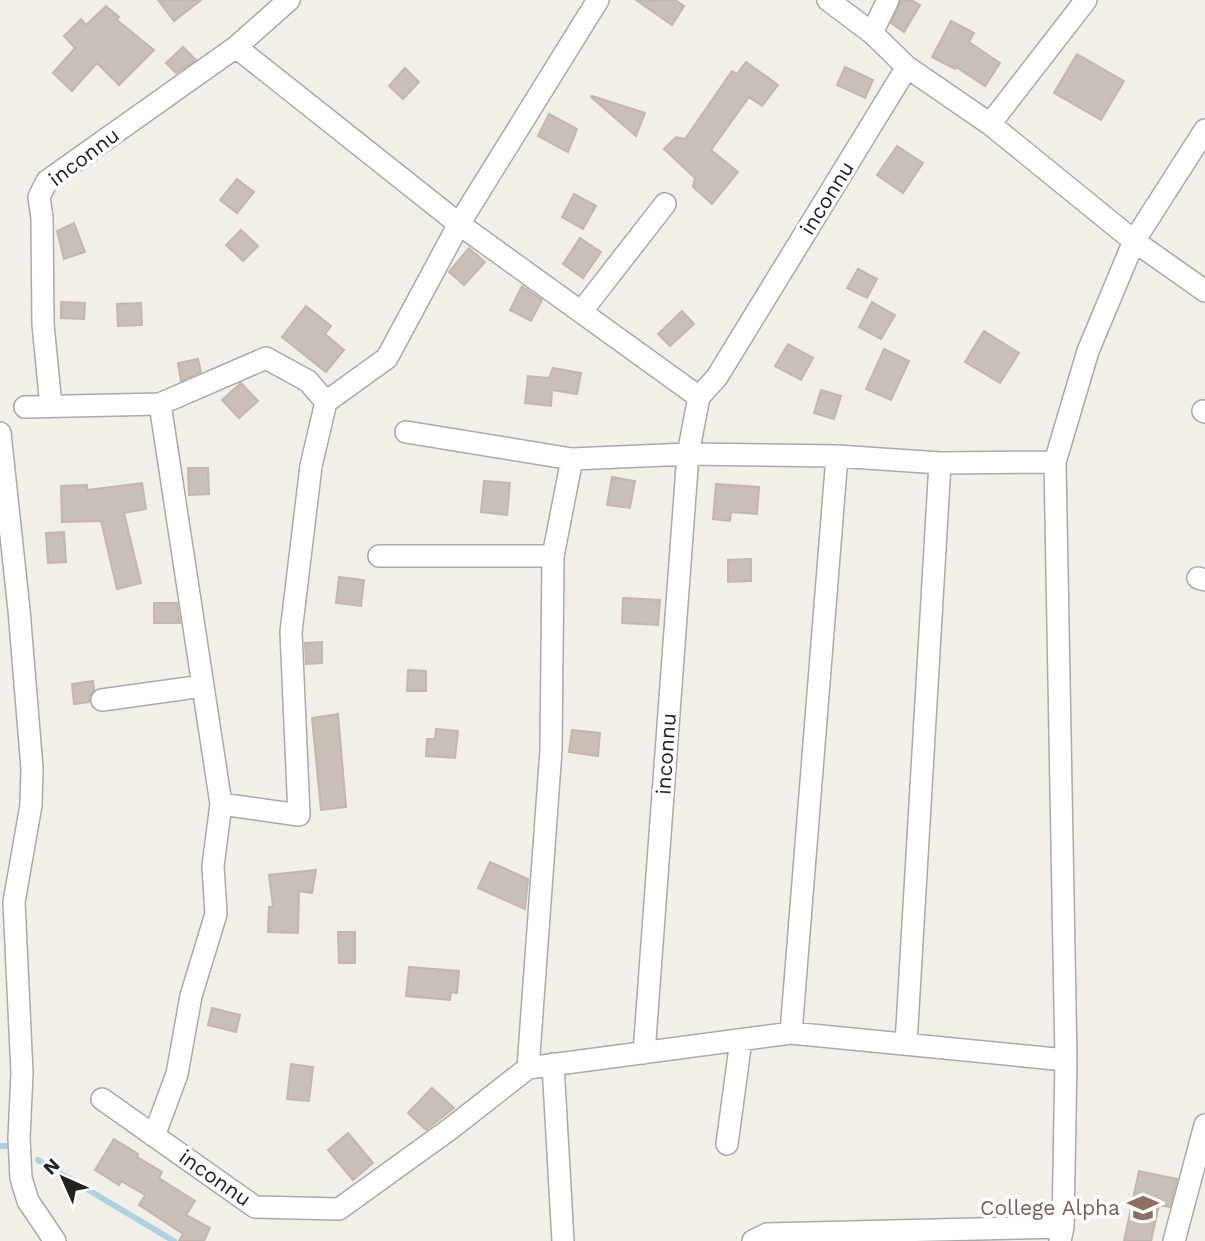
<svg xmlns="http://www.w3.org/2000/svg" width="1205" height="1241" font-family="'Work Sans',sans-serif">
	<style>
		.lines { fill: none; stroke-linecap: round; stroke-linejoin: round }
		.stream { stroke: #aad3df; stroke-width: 6 }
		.building { fill: #c7bfb8; stroke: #c4b6ab; stroke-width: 2 }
		.minor-casing { stroke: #a9a9a9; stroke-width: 24 }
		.minor { stroke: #fff; stroke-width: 21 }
		.labels { text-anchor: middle; stroke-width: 7; stroke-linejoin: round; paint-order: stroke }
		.street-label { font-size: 21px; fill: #222; stroke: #fff }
		.education-label { font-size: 21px; fill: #785e54; stroke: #fff; text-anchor: end }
	</style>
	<rect width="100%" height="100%" fill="#f2efe9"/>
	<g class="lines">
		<path class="stream" d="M0 1146H6
			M38 1160 174 1241"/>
	</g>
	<path class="building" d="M158 0H201L174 21Z
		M636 0H675L684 6 672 25Z
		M901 0H911L920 5 904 32 891 23Z
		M106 6 119 17 117 20 154 50 119 85 97 63 72 91 53 73 75 48 64 36 81 19 86 25Z
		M951 21 974 33 969 42 1000 63 985 86 956 67 955 69 932 57Z
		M183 47 196 60 176 73 166 63Z
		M1077 54 1124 81 1101 120 1054 93Z
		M746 62 778 85 762 106 749 97 711 150 738 172 712 204 693 187 695 178 664 149 676 137 685 139 732 71 737 74Z
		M845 67 873 80 865 98 837 85Z
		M405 68 419 82 403 99 389 86Z
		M592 96 645 113 636 136 591 97Z
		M549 114 577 129 568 152 538 136Z
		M897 146 923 163 903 193 877 175Z
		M237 179 254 192 237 213 220 200Z
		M574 194 596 206 583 229 562 217Z
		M74 223 85 252 64 259 57 231Z
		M241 230 258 246 243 261 226 245Z
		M580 238 601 252 583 278 563 264Z
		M469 248 485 262 464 285 449 272Z
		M858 269 877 279 867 298 847 288Z
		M522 286 542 300 531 321 510 310Z
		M61 302 85 303 84 319 61 318Z
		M872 302 895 315 881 339 859 327Z
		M141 303 142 325 118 326 117 304Z
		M306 306 331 326 325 334 344 350 326 372 282 337Z
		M682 311 694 324 670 346 658 334Z
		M984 331 1019 353 1000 383 965 362Z
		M788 344 813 358 801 380 775 366Z
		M884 349 909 361 891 400 866 389Z
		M198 359 201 372 181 381 178 363Z
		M553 368 581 373 577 394 552 390 551 406 525 403 528 376 549 378Z
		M241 383 258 401 239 418 222 400Z
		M821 390 841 396 834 419 814 413Z
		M188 468H208L209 494 189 495Z
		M612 477 635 481 630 508 607 505Z
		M484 481 510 483 507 515 481 512Z
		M142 483 146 509 124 513 141 583 117 589 101 521 62 522 61 486 87 485V490Z
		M716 484 759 487 757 514 731 512 730 521 713 519Z
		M64 532 66 562 48 563 46 533Z
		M751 559V581L728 582V560Z
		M339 577 364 580 361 606 336 603Z
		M623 598 660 600 658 625 622 623Z
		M154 603H177L180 623H154Z
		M322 642V663L306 664 305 643Z
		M408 670 426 671V691H407Z
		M93 681 94 689 90 696 89 702 74 704 72 684Z
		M338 714 346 807 321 810 312 718Z
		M436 729 458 731 455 758 426 756 427 739H435Z
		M572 730 600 733 598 756 569 752Z
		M490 862 528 879 525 909 478 888Z
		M316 870 312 893 299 891 298 933 268 932 269 907H273L269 875Z
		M338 932H355V963H339Z
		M409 967 459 971 457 993 451 992 450 1000 406 996Z
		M212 1008 240 1015 236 1032 208 1025Z
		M291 1064 313 1067 309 1101 287 1099Z
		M432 1088 454 1108 426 1130 408 1113Z
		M348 1133 373 1163 353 1180 328 1150Z
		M114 1139 138 1154 137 1157 162 1172 159 1178 195 1201 186 1215 210 1228 204 1241H179L183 1234 139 1205 145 1195 121 1181 119 1185 95 1170Z
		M1139 1171 1177 1179 1170 1207 1159 1205 1151 1241H1124Z"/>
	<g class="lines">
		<defs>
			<path id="minor" d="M828 0 872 33 907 67 990 124 1134 241 1205 291
				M872 33 888 0
				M236 47 459 224 699 397
				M990 124 1086 0
				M581 312 665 204
				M51 406 43 324 42 218 39 197 47 181 236 47 289 0
				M25 407 160 404
				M1203 411 1205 412
				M406 432 572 459 688 454 837 456 940 463 1055 462
				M0 433 19 610 32 768 31 805 14 902 22 1073 19 1138 21 1178 28 1201 55 1241
				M379 556H553
				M1198 578 1205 580
				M102 700 203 686
				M221 804 299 815 291 632 311 466 326 402 387 358 459 224 598 0
				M791 1033 837 456
				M906 1044 940 463
				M644 1053 688 454 699 397 717 377 907 67
				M553 1064 563 1241
				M528 1068 551 750 553 556 572 459
				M102 1099 255 1207 339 1209 450 1129 528 1068 791 1033 1066 1060
				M154 1136 177 1074 191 996 216 914 213 866 221 804 160 404 266 358 308 381 326 402
				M727 1144 741 1040
				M753 1241 767 1234 1063 1227
				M1060 1241 1063 1227 1066 1060 1055 462 1088 351 1134 241 1205 130
				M1174 1241 1205 1125"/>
		</defs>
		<use href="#minor" class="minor-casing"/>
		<use href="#minor" class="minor"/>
	</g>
	<defs>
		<symbol id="school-bare" viewBox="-9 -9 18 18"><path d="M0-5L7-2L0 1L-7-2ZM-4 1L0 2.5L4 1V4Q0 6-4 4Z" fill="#8d6e63" stroke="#fff" stroke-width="2.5" paint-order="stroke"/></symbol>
	</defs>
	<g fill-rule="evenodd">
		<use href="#school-bare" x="1121" y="1186" width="44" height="44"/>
	</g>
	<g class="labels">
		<g class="street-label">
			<text transform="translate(84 157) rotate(-37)" y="7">inconnu</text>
			<text transform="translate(827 198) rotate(-58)" y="7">inconnu</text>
			<text transform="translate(666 754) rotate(-86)" y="7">inconnu</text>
			<text transform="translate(215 1178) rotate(35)" y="7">inconnu</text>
		</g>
		<g class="education-label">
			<text x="1120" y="1215">College Alpha</text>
		</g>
	</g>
	<g transform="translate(63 1178) rotate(315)" stroke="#ffffff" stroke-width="5" paint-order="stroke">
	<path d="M0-5L12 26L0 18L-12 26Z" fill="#222222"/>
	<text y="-10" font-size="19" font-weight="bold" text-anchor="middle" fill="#222222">N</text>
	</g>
</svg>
